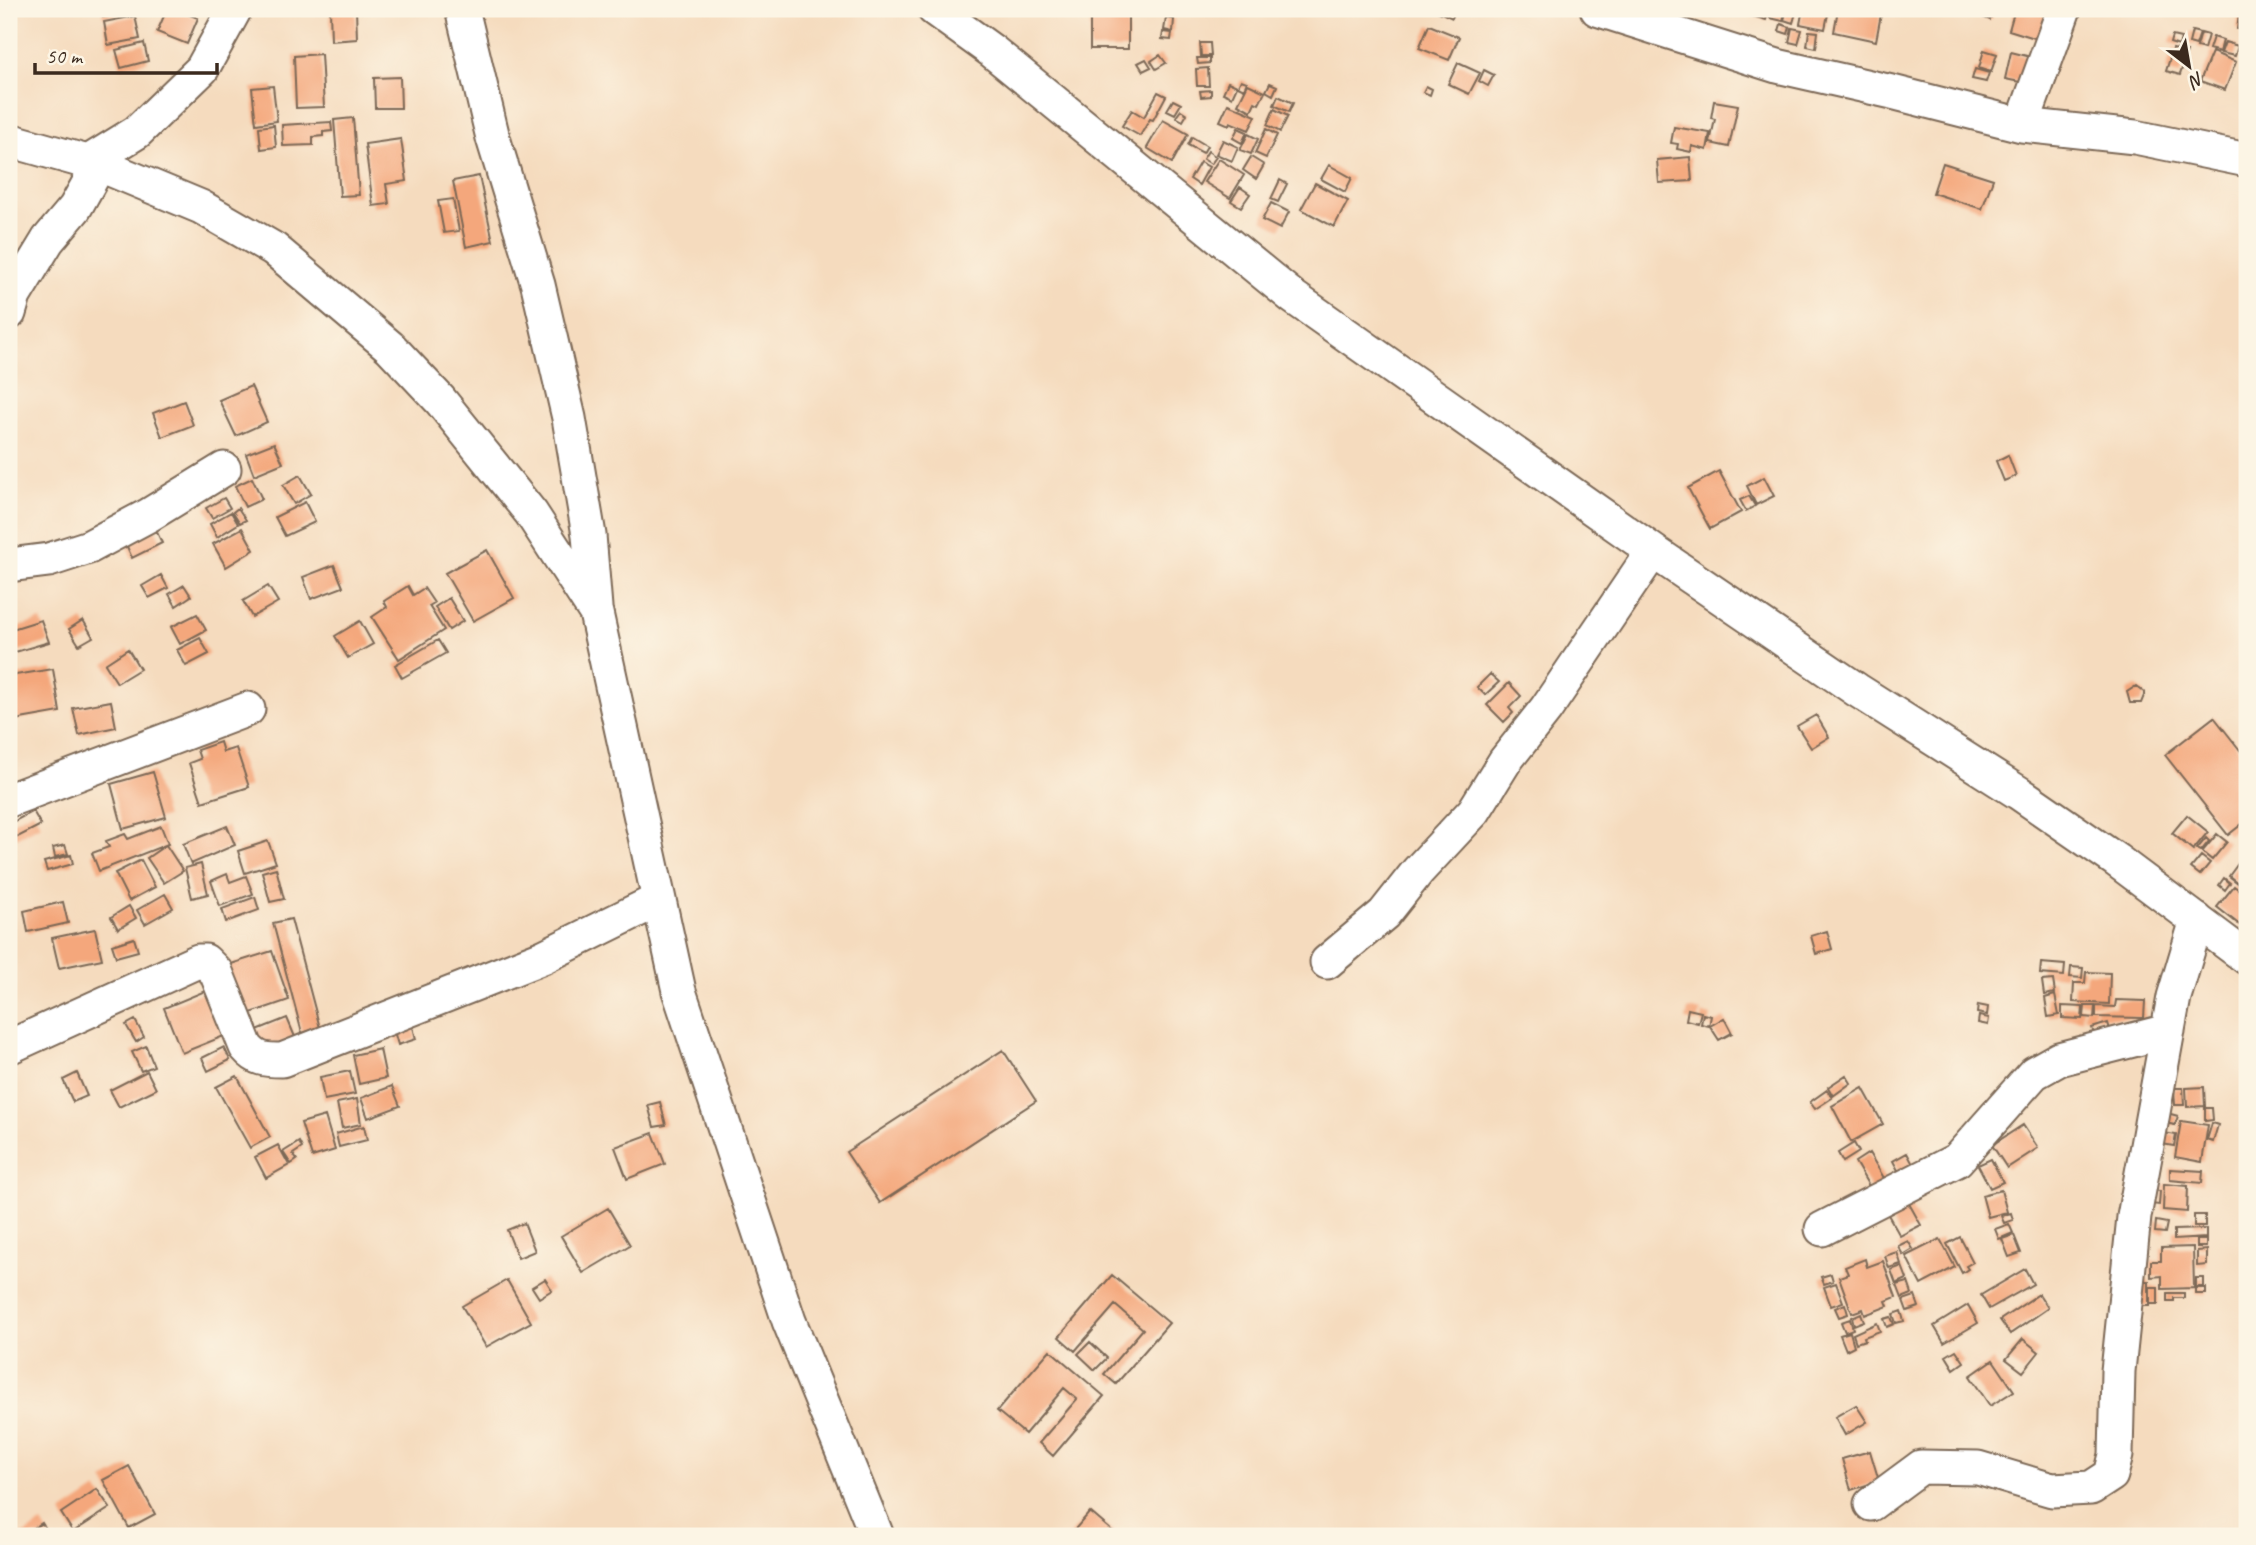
<svg xmlns="http://www.w3.org/2000/svg" width="2256" height="1545" font-family="Caveat,sans-serif">
	<style>
		.building { fill: #f4a77b }
		.lines { fill: none; stroke-linecap: round; stroke-linejoin: round }
		.minor-casing { stroke: #7c6856; stroke-width: 37 }
		.minor { stroke: #fff; stroke-width: 33 }
	</style>
	<rect width="100%" height="100%" fill="#fcf5e5"/>
	<filter id="ink" filterUnits="userSpaceOnUse"><feTurbulence type="fractalNoise" baseFrequency=".0143" numOctaves="2"/><feDisplacementMap in="SourceGraphic" scale="14" xChannelSelector="R" yChannelSelector="G"/><feConvolveMatrix kernelMatrix="1 2 1 2 8 2 1 2 1" color-interpolation-filters="sRGB"/></filter>
	<filter id="wash" filterUnits="userSpaceOnUse"><feTurbulence type="fractalNoise" baseFrequency=".00686" numOctaves="4" result="noise"/><feDisplacementMap in="SourceGraphic" scale="28" xChannelSelector="R" yChannelSelector="G"/><feGaussianBlur stdDeviation="1.57" result="paint"/><feColorMatrix in="noise" values="0 0 0 0 0 0 0 0 0 0 0 0 0 0 0 0 0 1.4 0 .05"/><feComposite in="paint" operator="in"/></filter>
	<g filter="url(#wash)">
		<rect width="100%" height="100%" fill="#f5dbbe"/>
		<g id="blocks">
			<path class="building" d="M102 9H128L129 13 103 17Z
				M167 9H175L198 18 187 44 157 32Z
				M330 9H356L357 39 331 41Z
				M1081 9H1128V49H1090V18H1081Z
				M1139 9H1169V16H1162V13H1139Z
				M1433 9H1456L1452 18Z
				M1729 9H1769L1766 20Z
				M1772 9 1785 12 1783 21 1770 18Z
				M1787 9H1797L1793 23 1784 20Z
				M1803 9H1829L1825 29 1800 24Z
				M1838 9H1882L1876 41 1834 32Z
				M1983 9H1995L1990 20 1980 16Z
				M2015 9H2048L2041 40 2009 30Z
				M2240 9H2247V31L2237 29Z
				M135 16 140 39 108 45 104 22Z
				M1166 18 1174 19 1173 32 1164 30Z
				M1781 24 1790 27 1788 34 1779 31Z
				M1429 25 1459 37 1449 60 1419 48Z
				M1792 28 1802 30 1798 44 1789 42Z
				M1809 31 1818 32 1816 48 1807 46Z
				M2192 31 2200 33 2196 45 2189 43Z
				M1163 32 1172 33 1171 40 1162 39Z
				M2201 33 2208 35 2204 49 2197 47Z
				M2172 36 2181 38 2179 46 2170 43Z
				M2213 37 2223 40 2220 52 2209 49Z
				M2225 42 2238 46 2235 56 2221 53Z
				M144 43 148 61 121 68 116 50Z
				M1200 43H1210L1211 56H1201Z
				M2173 49 2187 52 2180 75 2166 71Z
				M1984 50 1997 54 1991 72 1979 68Z
				M2011 52 2031 57 2025 83 2005 79Z
				M2212 52 2236 62 2225 90 2200 81Z
				M321 54 324 107 296 108 294 56Z
				M1160 55 1166 63 1156 69 1151 61Z
				M1197 58H1210V63L1198 64Z
				M1146 59 1151 67 1143 71 1138 63Z
				M1458 63 1480 73 1469 94 1448 84Z
				M1208 68 1209 86H1197L1196 69Z
				M1975 69 1989 73 1986 82 1972 79Z
				M1484 70 1494 75 1488 86 1479 81Z
				M400 77 401 108H375L374 78Z
				M1241 80 1247 82 1244 89 1238 86Z
				M1228 82 1237 86 1232 97 1223 93Z
				M1270 83 1277 86 1273 95 1266 91Z
				M1248 84 1265 92 1259 104 1255 102 1251 111 1238 104Z
				M273 86 277 121 256 124 252 88Z
				M1426 86 1432 89 1430 95 1423 92Z
				M1211 90V96L1201 97 1200 91Z
				M1158 92 1166 96 1153 120 1150 119 1140 136 1122 126 1132 110 1144 117Z
				M1278 96 1293 103 1289 112 1274 105Z
				M1173 100 1181 104 1175 114 1167 110Z
				M1714 101 1738 105 1729 147 1710 143 1715 119 1711 118Z
				M1228 104 1256 116 1249 130 1230 122 1229 125 1220 121Z
				M1274 109 1288 116 1280 132 1267 125Z
				M1181 110 1187 114 1183 121 1176 117Z
				M353 118 359 195 340 196 334 120Z
				M1163 120 1188 134 1172 163 1147 148Z
				M331 122 332 131 323 132V136L313 137V145L283 146 282 125Z
				M274 125 276 147 261 149 259 127Z
				M1674 127 1710 133 1707 150 1692 146 1691 152 1677 149 1678 144 1671 143Z
				M1238 128 1247 132 1242 143 1233 138Z
				M1266 129 1277 135 1266 158 1255 153Z
				M1248 134 1258 139 1251 154 1240 150Z
				M1192 137 1207 146 1203 153 1188 145Z
				M401 139 407 181 386 184 389 204 373 206 365 144Z
				M1223 140 1238 147 1232 161 1216 154Z
				M1208 151 1216 157 1211 164 1203 159Z
				M1251 157 1264 165 1256 179 1243 170Z
				M1690 157 1692 181 1659 183 1657 160Z
				M1219 159 1244 175 1230 198 1204 182Z
				M1200 162 1209 167 1199 185 1190 179Z
				M1943 163 1993 179 1982 209 1933 193Z
				M1329 165 1352 178 1345 192 1321 179Z
				M479 176 493 241 466 247 453 181Z
				M1280 180 1287 184 1278 202 1271 199Z
				M1315 183 1348 201 1334 227 1301 209Z
				M1240 187 1250 194 1241 207 1231 201Z
				M453 199 459 231 444 233 438 201Z
				M1271 203 1289 212 1280 229 1262 220Z
				M251 386 267 422 236 436 219 400Z
				M184 401 193 425 162 437 153 413Z
				M274 443 283 463 254 475 246 454Z
				M2008 455 2016 476 2004 481 1996 461Z
				M1719 471 1741 512 1710 529 1688 488Z
				M300 475 311 494 294 504 283 485Z
				M1764 477 1774 496 1756 505 1747 486Z
				M252 478 262 499 245 507 235 486Z
				M1749 496 1755 506 1746 511 1740 500Z
				M224 498 230 508 212 518 206 508Z
				M305 502 315 522 285 536 275 517Z
				M238 508 246 520 240 523 233 512Z
				M231 512 238 524 217 537 210 524Z
				M155 528 162 543 132 558 125 542Z
				M242 528 254 550 226 567 213 544Z
				M487 550 514 598 473 621 445 573Z
				M334 565 343 587 311 599 303 577Z
				M161 575 168 588 149 598 142 586Z
				M184 585 191 596 176 606 169 594Z
				M268 586 278 602 252 617 243 601Z
				M408 586 413 595 424 588 434 603 429 606 444 630 399 659 372 617 387 607 384 601Z
				M449 598 463 621 449 630 435 607Z
				M197 614 206 630 180 644 171 627Z
				M41 620 49 642 12 653 9 643V630Z
				M83 620 93 637 79 645 69 629Z
				M360 621 373 644 348 658 335 636Z
				M200 638 209 654 186 666 177 650Z
				M438 640 446 653 402 678 395 665Z
				M128 649 140 669 117 683 105 664Z
				M53 669 60 712 9 721V676Z
				M1490 674 1499 682 1485 695 1477 687Z
				M1509 683 1521 696 1509 708 1513 713 1504 722 1487 705Z
				M2136 686 2145 693 2141 703H2130L2127 692Z
				M111 701 116 727 79 735 73 708Z
				M1816 715 1829 737 1811 748 1797 726Z
				M2214 717 2247 759V820L2228 835 2165 755Z
				M220 742 223 752 236 748 249 787 202 802 189 763 200 759 197 750Z
				M153 772 166 817 123 829 111 784Z
				M33 811 41 825 10 841 9 824Z
				M2187 815 2208 832 2193 850 2172 833Z
				M161 826 168 844 99 871 92 853 109 847 106 841 125 834 128 839Z
				M227 826 235 845 191 864 183 844Z
				M2217 834 2227 842 2212 860 2202 852Z
				M2206 838 2209 841 2201 851 2197 849Z
				M268 841 276 863 245 873 238 851Z
				M65 845 68 854 55 857 53 848Z
				M166 845 183 871 164 883 147 858Z
				M71 855 73 864 47 871 44 862Z
				M2201 856 2210 863 2200 875 2191 868Z
				M141 860 155 887 129 901 115 873Z
				M2240 861 2247 867V881L2243 887 2229 876Z
				M201 864 208 894 192 898 185 868Z
				M276 868 284 899 270 902 262 872Z
				M227 874 230 882 246 876 253 894 220 906 211 881Z
				M2224 878 2230 883 2225 890 2219 885Z
				M2234 886 2247 896V919L2241 926 2217 907Z
				M165 894 173 908 145 924 137 910Z
				M255 897 259 910 226 922 222 909Z
				M63 902 68 923 28 932 24 911Z
				M129 906 136 918 118 929 111 917Z
				M291 919 320 1028 302 1033 273 923Z
				M95 929 102 959 59 968 52 938Z
				M1827 931 1832 949 1816 954 1811 936Z
				M134 938 138 951 116 957 112 945Z
				M272 951 289 1000 242 1016 225 966Z
				M2041 963 2065 965 2064 976 2040 974Z
				M2071 967 2083 968 2082 978 2070 977Z
				M2086 972 2110 973 2109 1004 2073 1002 2074 983H2085Z
				M2053 980 2055 993 2044 995 2042 981Z
				M205 991 224 1036 182 1053 164 1008Z
				M2055 995 2059 1015 2048 1017 2045 998Z
				M2116 1000 2145 1001 2144 1018 2096 1017V1006L2115 1007Z
				M1978 1005 1988 1007 1987 1015 1977 1013Z
				M2062 1006 2083 1007 2082 1019 2062 1018Z
				M2085 1006H2095L2094 1018 2084 1017Z
				M1688 1009 1701 1012 1698 1023 1686 1020Z
				M1703 1014 1711 1016 1709 1026 1701 1024Z
				M1979 1016 1989 1018 1988 1025 1978 1023Z
				M287 1018 295 1037 255 1054 247 1034Z
				M1724 1018 1732 1033 1719 1040 1710 1026Z
				M411 1019 416 1039 398 1045 392 1024Z
				M135 1020 144 1037 136 1042 126 1025Z
				M2108 1023 2113 1039 2098 1045 2092 1028Z
				M146 1046 154 1066 141 1071 132 1052Z
				M224 1047 230 1060 208 1071 202 1058Z
				M380 1049 386 1078 359 1084 353 1055Z
				M1003 1050 1036 1101 880 1203 846 1152Z
				M147 1071 156 1089 119 1107 110 1090Z
				M350 1071 355 1094 324 1100 320 1077Z
				M77 1073 87 1096 73 1102 63 1080Z
				M1846 1075 1851 1083 1833 1096 1828 1087Z
				M237 1076 270 1137 250 1148 216 1087Z
				M392 1086 400 1106 368 1118 361 1098Z
				M2204 1087 2205 1106 2187 1107 2186 1088Z
				M1863 1088 1883 1124 1851 1142 1832 1106Z
				M2174 1088H2183L2184 1105H2175Z
				M1827 1090 1832 1098 1815 1109 1810 1102Z
				M357 1099 361 1124 342 1128 337 1103Z
				M660 1102 666 1125 654 1127 648 1105Z
				M2205 1108H2212L2213 1120 2205 1121Z
				M2167 1113 2178 1116 2175 1125 2165 1123Z
				M325 1116 335 1150 312 1157 301 1123Z
				M2181 1121 2208 1125 2202 1162 2175 1157Z
				M2212 1123 2218 1125 2213 1142 2207 1140Z
				M2023 1125 2038 1148 2007 1168 1992 1145Z
				M364 1126 367 1140 339 1147 336 1134Z
				M653 1133 665 1164 627 1179 615 1147Z
				M2164 1133 2176 1135 2174 1146 2162 1144Z
				M299 1142 302 1148 293 1154 297 1160 291 1164 283 1152Z
				M1854 1143 1859 1152 1843 1162 1838 1153Z
				M278 1145 289 1165 266 1178 255 1157Z
				M1869 1153 1887 1183 1873 1193 1855 1162Z
				M1907 1153 1915 1168 1901 1176 1893 1161Z
				M1991 1159 2003 1182 1990 1188 1978 1165Z
				M2170 1169 2203 1171 2202 1183 2170 1180Z
				M2164 1184 2188 1186 2187 1212 2163 1210Z
				M2001 1190 2007 1212 1988 1217 1982 1195Z
				M2153 1190 2160 1191 2159 1205 2150 1204Z
				M1907 1200 1921 1225 1900 1236 1886 1211Z
				M608 1208 630 1245 583 1273 561 1236Z
				M2011 1213 2013 1220 2004 1223 2001 1216Z
				M2194 1215H2205V1226H2194Z
				M2156 1221 2167 1223 2165 1233 2155 1232Z
				M524 1223 535 1251 518 1258 507 1230Z
				M2009 1224 2013 1233 1999 1239 1995 1229Z
				M2206 1229V1238L2174 1240V1230Z
				M2014 1235 2021 1253 2009 1257 2002 1239Z
				M1960 1237 1973 1262 1966 1266 1968 1269 1962 1273 1947 1244Z
				M1940 1239 1955 1267 1921 1285 1906 1256Z
				M2197 1240H2206V1247H2197Z
				M1908 1241 1913 1249 1903 1255 1898 1246Z
				M2193 1247 2194 1288 2162 1289V1276L2151 1277V1261H2161V1248Z
				M2207 1250V1265L2197 1266V1251Z
				M1897 1252 1901 1264 1889 1268 1885 1256Z
				M1865 1259 1867 1267 1883 1261 1896 1297 1886 1301 1888 1306 1865 1315 1863 1309 1852 1313 1839 1277 1848 1274 1845 1267Z
				M1902 1266 1907 1279 1896 1284 1891 1270Z
				M2025 1269 2033 1284 1989 1309 1981 1295Z
				M1831 1274 1833 1281 1824 1284 1821 1277Z
				M1112 1275 1169 1323 1116 1384 1104 1374 1143 1329 1115 1305 1075 1351 1059 1337Z
				M2196 1278H2204V1287H2196Z
				M545 1279 552 1290 539 1298 532 1287Z
				M507 1280 531 1322 486 1347 462 1306Z
				M2132 1281H2149V1306H2132Z
				M1908 1282 1912 1294 1902 1298 1897 1285Z
				M1836 1283 1843 1302 1831 1306 1824 1287Z
				M2150 1287H2158V1304H2150Z
				M2196 1288H2206V1294H2196Z
				M2167 1293H2184V1298H2174V1301H2167Z
				M2039 1294 2048 1308 2010 1334 2000 1320Z
				M1915 1296 1919 1307 1907 1311 1903 1300Z
				M1845 1304 1848 1314 1839 1317 1835 1308Z
				M1968 1305 1978 1323 1944 1343 1934 1326Z
				M1901 1311 1904 1321 1896 1323 1893 1314Z
				M1861 1313 1864 1321 1854 1325 1852 1317Z
				M1891 1317 1894 1324 1887 1327 1884 1319Z
				M1850 1319 1853 1329 1845 1332 1841 1322Z
				M1877 1323 1880 1331 1864 1337 1865 1340 1856 1343 1853 1334Z
				M1850 1332 1854 1346 1846 1350 1840 1335Z
				M2023 1339 2039 1352 2023 1372 2006 1359Z
				M1090 1342 1107 1358 1095 1370 1078 1354Z
				M1050 1350 1104 1396 1053 1456 1039 1443 1077 1399 1064 1388 1025 1434 997 1411Z
				M1956 1350 1964 1362 1954 1369 1946 1356Z
				M1993 1360 2014 1391 1990 1406 1970 1376Z
				M1856 1405 1867 1422 1845 1435 1835 1417Z
				M1870 1451 1879 1481 1851 1490 1842 1459Z
				M129 1466 155 1514 129 1528 103 1480Z
				M97 1489 110 1508 73 1532 61 1513Z
				M1090 1512 1118 1536H1069Z
				M42 1523 50 1536H21Z"/>
		</g>
	</g>
	<g filter="url(#ink)">
		<use href="#blocks" fill-opacity="0" stroke="#7c6856" stroke-width="2"/>
		<g class="lines">
			<defs>
				<path id="minor" d="M462 9 493 138 538 285 569 418 589 535 595 607
					M934 9 992 51 1293 297 1653 551 1857 690 2019 793 2116 860 2247 958
					M1597 9 1777 66 1892 92 2022 125 2135 137 2247 160
					M2022 125 2064 9
					M9 140 105 167 201 207 274 249 390 347 440 400 531 513 596 613 679 991 789 1321 877 1536
					M90 161 137 132 202 69 235 9
					M9 313 14 296 48 240 75 208 99 165
					M9 565 49 560 89 547 149 515 224 469
					M9 800 248 709
					M1327 962 1384 914 1418 871 1474 811 1505 761 1546 709 1653 551
					M9 1047 198 961H205L216 972 246 1047C257 1060 265 1060 282 1060L543 957 658 900
					M1822 1229 1957 1160 2034 1073 2059 1059 2168 1031
					M1871 1504 1921 1467 1978 1468 2052 1490 2091 1488 2111 1475 2116 1455 2118 1371 2134 1217 2174 997 2197 920"/>
			</defs>
			<use href="#minor" class="minor-casing"/>
			<use href="#minor" class="minor"/>
		</g>
	</g>
	<rect width="2256" height="1545" fill="none" stroke="#fcf5e5" stroke-width="35"/>
	<g transform="translate(2189 66) rotate(149)" stroke="#fcf5e5" stroke-width="5" paint-order="stroke">
	<path d="M0-5L12 26L0 18L-12 26Z" fill="#3b2a1e"/>
	<text y="-10" font-size="19" font-weight="bold" text-anchor="middle" fill="#3b2a1e">N</text>
	</g>
	<path d="M35 63v10h182v-10" fill="none" stroke="#3b2a1e" stroke-width="3.5"/>
	<text x="46" y="63" font-size="21" fill="#3b2a1e" stroke="#fcf5e5" stroke-width="5" paint-order="stroke">50 m</text>
</svg>
